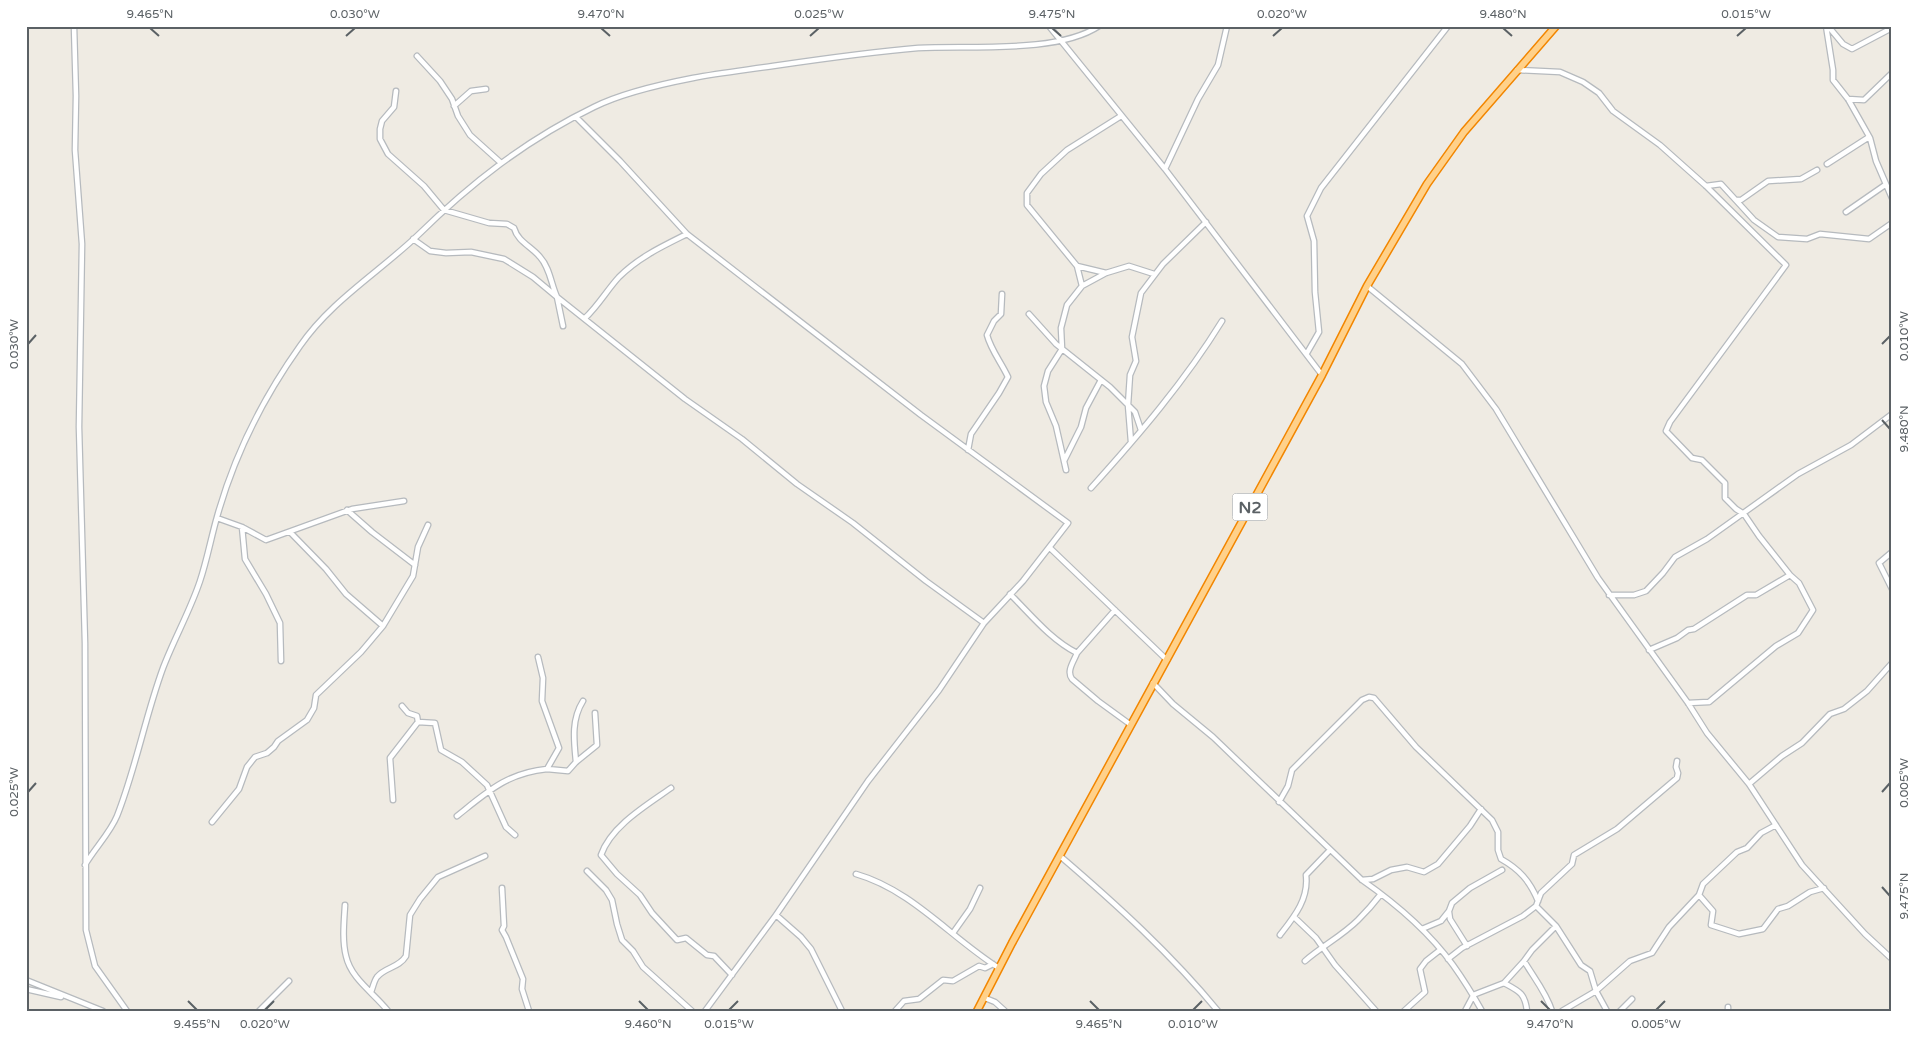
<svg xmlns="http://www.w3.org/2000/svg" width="1918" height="1037" font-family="'Varela Round',sans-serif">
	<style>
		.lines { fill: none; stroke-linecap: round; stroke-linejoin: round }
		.minor-casing { stroke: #b6babe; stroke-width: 7 }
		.highway-casing { stroke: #f28600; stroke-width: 9 }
		.minor { stroke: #fff; stroke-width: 4.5 }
		.highway { stroke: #ffd18a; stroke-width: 6 }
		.ticks { fill: none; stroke: #5b6165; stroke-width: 2 }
		.labels { text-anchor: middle; stroke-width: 5; stroke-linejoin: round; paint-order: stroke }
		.shield { fill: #fff; stroke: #8c9093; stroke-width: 1 }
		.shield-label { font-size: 16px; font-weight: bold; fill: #5b6165 }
		.neatline { fill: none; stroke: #5b6165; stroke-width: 2 }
		.ticks-label { font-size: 12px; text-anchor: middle; fill: #5b6165 }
	</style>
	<rect width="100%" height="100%" fill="#efebe3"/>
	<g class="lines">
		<defs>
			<path id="minor" d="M74 26 76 96 75 150 82 244 79 427 85 643 86 930 95 966 127 1011
				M1049 26 1165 169 1322 375
				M1826 26 1833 70V80L1848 99 1870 138 1876 161 1892 198
				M1828 26 1843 44 1852 49 1890 29
				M417 56 440 81 452 99 458 116 470 135 500 162
				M1517 70 1560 72 1583 82 1599 93 1613 111 1660 145 1706 186 1786 265 1670 422 1666 431 1692 458 1702 460 1725 483V498L1736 509 1744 514 1759 536 1790 575 1799 583 1813 610 1798 633 1776 646 1709 702 1688 703
				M396 91 394 107 382 121 380 129V139L388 154 424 186 444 210 489 223 507 224 514 228C518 242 531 246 540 257 550 268 551 284 557 297L685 399 742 439 797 484 853 523 926 581 984 623
				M1848 99 1864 100 1892 73
				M454 106 471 91 486 89
				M576 117 620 161 687 234 921 415 1068 523 1023 581 984 623 939 690 868 781 776 915 705 1011
				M1827 164 1869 137
				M1165 169 1198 99 1218 65 1227 26
				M1706 186 1721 184 1754 220 1778 237 1807 239 1820 234 1869 239 1892 223
				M1736 200H1741L1768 181 1801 179 1817 170
				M1846 212 1885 185
				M413 239 430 251 446 253 471 252 504 259 533 277 557 297 563 326
				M1106 273 1077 266 1027 205V193L1041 174 1067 150 1121 116
				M1082 286 1106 273 1129 266 1154 274
				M1367 286 1462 364 1496 409 1598 578 1688 703 1707 733 1749 784 1802 865 1865 934 1892 959
				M1029 314 1056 344 1110 387 1135 412 1141 430
				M585 318C598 306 607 290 619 277 639 257 663 246 687 234
				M1307 353 1319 332 1315 292 1314 241 1307 216 1321 188 1448 26
				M1131 442 1128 405 1130 375 1136 361 1132 337 1141 293 1163 264 1206 222
				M968 450 971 434 999 393 1008 377C1001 362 991 350 987 335L994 321 1001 314 1002 294
				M1064 461 1081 427 1086 408 1101 380
				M1066 470 1056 426 1046 402 1044 386 1048 371 1062 349 1061 328 1067 305 1082 286 1077 266
				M1091 488C1138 436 1185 381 1222 321
				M347 510 372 532 415 565
				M217 518 242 527 266 540 352 509 404 501
				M242 527 245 559 266 594 280 623 281 661
				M290 532 326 569 346 594 383 626
				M1050 548 1167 660
				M1892 552 1879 563 1892 589
				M1010 594C1031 615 1051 640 1077 653 1074 661 1066 671 1072 679L1098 701 1131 725
				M1609 595H1634L1646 591 1663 573 1675 557 1707 539 1798 474 1851 445 1892 414
				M1649 650 1677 638 1688 630 1694 629 1747 595H1756L1790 575
				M1077 653 1115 610
				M1153 683 1173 704 1213 737 1362 880C1395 903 1429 932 1453 965 1463 979 1473 995 1482 1011
				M418 722 435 723 441 750 462 762 487 785 506 827 515 835
				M576 762C574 741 571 720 583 701
				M547 769 568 771 576 762 597 745 595 713
				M1749 784 1782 756 1802 743 1830 714 1844 709 1867 691 1892 663
				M671 788C647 805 611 826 601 855L617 874 640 895 652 913 677 940 686 938 707 955 714 956 732 975
				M393 800 390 758 418 722 417 716 408 713 402 706
				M1279 802 1288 786 1292 770 1362 700 1369 697 1374 698 1416 747 1492 820 1498 832V850L1501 859C1519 869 1530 881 1538 901
				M457 816C487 792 507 773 547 769L559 748 542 701 543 678 538 657
				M212 822 239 789 247 767 255 757 267 753 274 747 278 741 307 720 314 708 316 695 361 652 383 626 413 576 418 547 428 525
				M1060 856C1116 904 1171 954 1218 1011
				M85 865C95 848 110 833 117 816 136 768 145 717 163 668 174 639 190 611 200 581 207 560 211 538 217 517 234 456 263 398 300 346 331 301 378 273 417 236 471 183 526 140 594 107 622 93 662 84 693 78 719 73 746 70 773 66 821 59 870 52 918 48 968 45 1057 54 1099 26
				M587 871 606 890 612 900 617 924 622 940 633 951 643 967 692 1011
				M856 874C912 890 951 938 999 968
				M1362 880 1373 879 1391 870 1407 867 1424 872 1438 864 1470 826 1481 809
				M502 888 504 926 502 930 506 937 523 979 522 989 529 1011
				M1699 895 1713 911 1711 925 1739 934 1763 929 1778 909 1788 906 1810 892 1824 888
				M345 905C344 922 342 940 346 956 351 979 374 993 388 1011
				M1536 906 1556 926 1581 965 1590 971 1596 991 1607 1011
				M1449 912 1450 919 1467 946
				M776 915 801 937 811 949 842 1011
				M1294 917 1316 938 1335 965 1376 1011
				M1422 929 1441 921 1449 911 1452 903 1470 888 1502 870
				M953 933 970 909 980 888
				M1280 935C1294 917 1309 899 1306 875L1330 850
				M1448 959 1462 948 1523 916 1536 906 1541 893 1572 864 1574 855 1617 829 1677 778 1678 773 1676 767 1677 761
				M1305 961C1322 946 1342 936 1358 920 1366 912 1374 903 1381 894
				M1524 961C1534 978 1546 992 1552 1011
				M26 980 103 1011
				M1504 983C1519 991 1525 993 1527 1011
				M26 989 61 997
				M371 992C373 987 374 981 377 977 385 967 399 968 406 956L410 915 420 899 438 877 485 856
				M1473 995 1504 983 1524 961 1532 950 1556 926
				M985 998 995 1002 1005 1011
				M259 1011 289 981
				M895 1011 904 1001 919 999 943 980 953 981 979 966 985 968 993 964
				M1404 1011 1425 992 1420 969 1426 961 1440 950
				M1465 1011 1473 996
				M1562 1011 1596 991 1630 961 1652 953 1669 927 1699 895 1703 884 1737 852 1747 848 1761 833 1776 825
				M1620 1011 1632 999
				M1728 1011V1007"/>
			<path id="highway" d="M977 1011 1012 943 1322 375 1367 286 1427 184 1464 132 1556 26"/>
		</defs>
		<use href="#minor" class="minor-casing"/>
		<use href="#highway" class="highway-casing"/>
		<use href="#minor" class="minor"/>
		<use href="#highway" class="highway"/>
	</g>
	<path class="ticks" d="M150 28 159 36M601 28 610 36M1052 28 1061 36M1503 28 1512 36M346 36 355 28M810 36 819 28M1273 36 1282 28M1737 36 1746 28M28 344 36 335M1882 344 1890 336M1882 420 1890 429M28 792 36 783M1882 792 1890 783M1882 887 1890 896M188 1001 197 1010M639 1001 648 1010M1090 1001 1099 1010M1541 1001 1550 1010M265 1010 274 1001M729 1010 738 1001M1193 1010 1202 1001M1656 1010 1665 1001"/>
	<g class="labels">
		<rect class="shield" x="1232.5" y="493.5" width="35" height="27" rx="4"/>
		<g class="shield-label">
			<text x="1250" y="513">N2</text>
		</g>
	</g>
	<rect width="1918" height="1037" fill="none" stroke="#ffffff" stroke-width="55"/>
	<rect x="28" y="28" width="1862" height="982" class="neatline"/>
	<g class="ticks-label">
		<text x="150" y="18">9.465°N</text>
		<text x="355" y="18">0.030°W</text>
		<text x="601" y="18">9.470°N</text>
		<text x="819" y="18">0.025°W</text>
		<text x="1052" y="18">9.475°N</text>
		<text x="1282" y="18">0.020°W</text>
		<text x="1503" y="18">9.480°N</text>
		<text x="1746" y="18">0.015°W</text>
		<text transform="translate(1904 336) rotate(-90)" y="4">0.010°W</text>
		<text transform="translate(14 344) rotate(-90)" y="4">0.030°W</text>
		<text transform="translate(1904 429) rotate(-90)" y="4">9.480°N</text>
		<text transform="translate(1904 783) rotate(-90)" y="4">0.005°W</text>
		<text transform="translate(14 792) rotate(-90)" y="4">0.025°W</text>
		<text transform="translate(1904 896) rotate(-90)" y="4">9.475°N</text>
		<text x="197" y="1028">9.455°N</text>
		<text x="265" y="1028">0.020°W</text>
		<text x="648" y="1028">9.460°N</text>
		<text x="729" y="1028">0.015°W</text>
		<text x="1099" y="1028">9.465°N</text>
		<text x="1193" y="1028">0.010°W</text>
		<text x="1550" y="1028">9.470°N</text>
		<text x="1656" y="1028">0.005°W</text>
	</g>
</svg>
